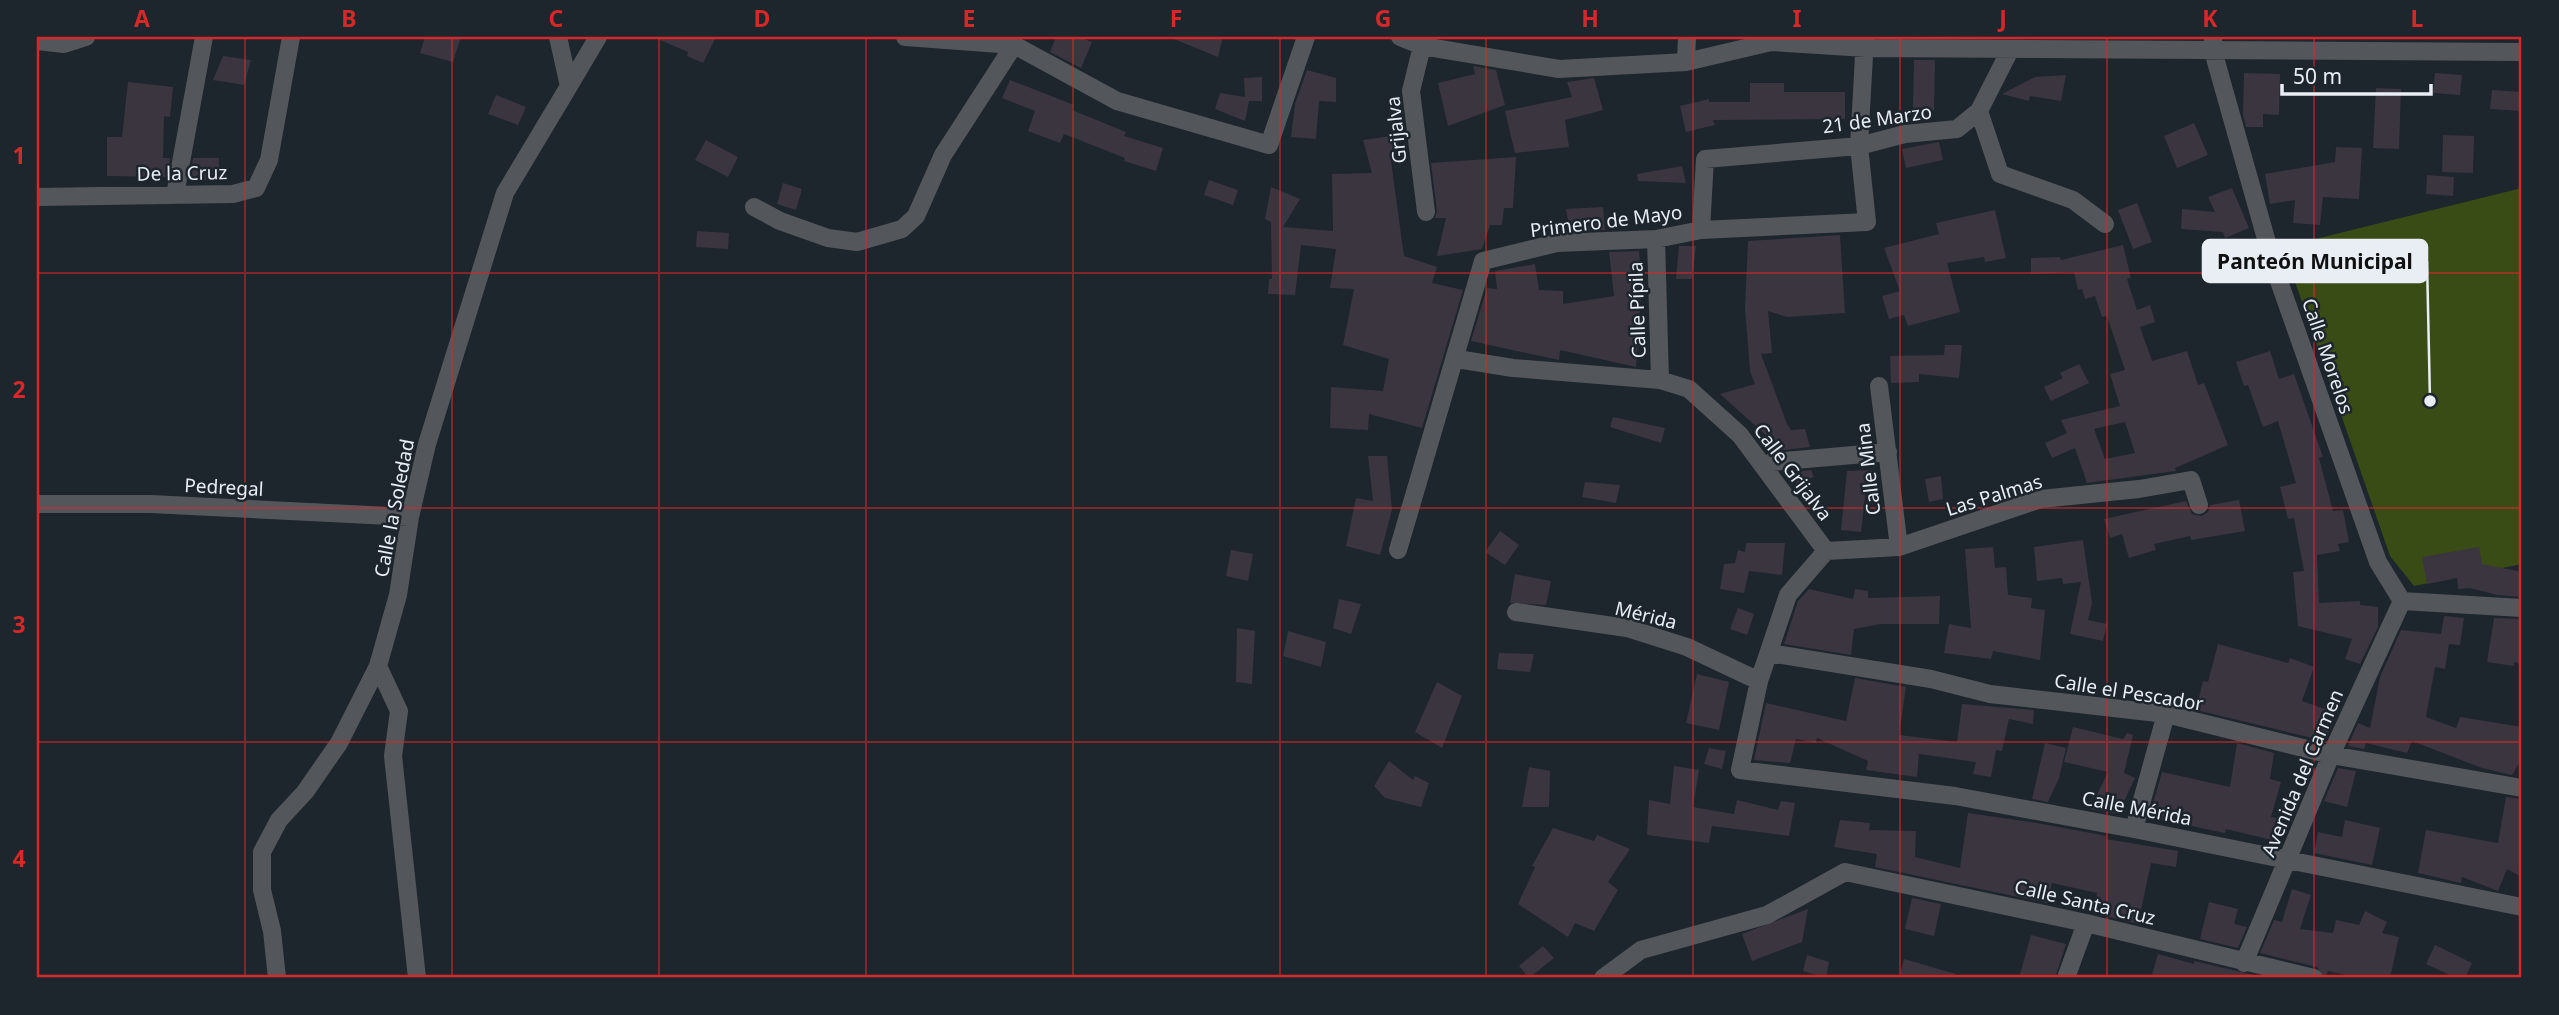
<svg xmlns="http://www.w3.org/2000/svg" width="2559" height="1015" font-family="'Noto Sans',sans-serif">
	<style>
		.green { fill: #3a4c16 }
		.building { fill: #3b3540; fill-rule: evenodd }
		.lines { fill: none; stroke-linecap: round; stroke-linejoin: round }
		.street { stroke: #53575c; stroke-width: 18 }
		.grid { fill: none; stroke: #d62828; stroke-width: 2; stroke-opacity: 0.55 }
		.labels { text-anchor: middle; stroke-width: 5; stroke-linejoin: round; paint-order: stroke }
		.street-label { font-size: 19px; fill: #e9eef4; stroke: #1d252d }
		.leader { fill: none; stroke: #e9eef4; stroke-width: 2.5 }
		.callout-dot { fill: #e9eef4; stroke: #1d252d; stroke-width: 2.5 }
		.callout { fill: #e9eef4; stroke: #e9eef4; stroke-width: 2.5 }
		.callout-label { font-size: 21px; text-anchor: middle; font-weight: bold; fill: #111 }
		.neatline { fill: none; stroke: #d62828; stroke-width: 2.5 }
		.grid-label { font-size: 23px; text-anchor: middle; font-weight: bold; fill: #d62828 }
	</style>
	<rect width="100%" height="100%" fill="#1d252d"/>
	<path class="green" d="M2522 188V564L2414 586 2390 556 2283 247Z"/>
	<path class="building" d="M425 37H461L453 62 420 53Z
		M653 37H716L703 63 687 56 688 52Z
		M1056 37H1079L1092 42 1081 68 1050 52Z
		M1169 37H1223L1218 57Z
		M223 56 251 60 244 85 213 80Z
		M1914 60H1935L1934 110H1913Z
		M1473 66 1496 70 1505 105 1448 126 1438 83 1475 74Z
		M1307 70 1336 78V102L1319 101 1316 139 1291 137 1295 104Z
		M2244 73 2280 74 2279 115 2263 114V127H2246L2243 115Z
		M2435 73 2462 75 2460 95 2433 93Z
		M2066 75 2061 101 2030 96 2029 101 2002 94 2035 77Z
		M1262 77V101H1249L1245 121 1215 109 1220 93 1245 97 1244 78Z
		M1594 78 1603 110 1565 120 1569 147 1515 153 1505 111 1572 97 1567 82Z
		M1010 80 1074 105 1072 110 1126 132 1124 136 1163 148 1156 171 1124 161 1125 158 1064 134 1060 143 1028 131 1035 111 1002 98Z
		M128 82 173 87 170 117 164 116 163 158H170L167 177 107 176V137H122Z
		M1750 83H1784V92H1845V119L1713 120 1715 125 1686 132 1680 106 1709 99V102H1750Z
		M2376 88 2401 89 2399 149 2373 148Z
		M2492 90 2522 92V111L2490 109Z
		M496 95 526 107 518 125 488 114Z
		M2194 123 2208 155 2177 168 2164 136Z
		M2443 135 2474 136 2473 173 2442 172Z
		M1391 136 1402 160 1391 161 1404 256 1437 267 1432 283 1463 290 1422 428 1369 414 1368 430 1330 428 1331 387 1383 391 1389 359 1343 345 1354 289 1330 288 1336 249 1301 245 1295 295 1268 294 1269 279H1272L1271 222 1265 219 1271 187 1300 199 1283 227 1333 231 1332 174 1372 173 1363 140Z
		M706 140 738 157 728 177 695 160Z
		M1939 142 1943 160 1906 168 1902 149Z
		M2336 147 2362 148 2359 199 2323 197 2320 225 2293 223 2295 200 2270 204 2265 174 2335 162Z
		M1516 157 1513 208H1504L1502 225H1490L1482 249 1437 256 1446 218H1435L1437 211 1431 163Z
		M193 158H219V180H190Z
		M1682 166 1686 183 1638 181 1637 174Z
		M2427 175 2454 177 2453 196 2426 194Z
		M1209 180 1238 190 1233 205 1204 195Z
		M783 183 802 189 796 210 777 204Z
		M2232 188 2249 228 2225 238 2223 232 2181 229 2182 209 2215 212 2208 197Z
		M2137 203 2152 242 2133 249 2118 210Z
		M1603 207 1605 230 1570 231 1566 209Z
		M1995 210 2006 258 1985 262 1984 257 1947 263 1960 312 1908 326 1904 315 1889 319 1882 296 1900 291 1884 248 1939 234 1936 223Z
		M697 231 729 233 728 249 696 247Z
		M1840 235 1845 313 1787 317 1768 311 1772 353 1761 354 1787 424 1791 430 1805 429 1810 447 1767 452 1757 439 1768 437 1720 394 1755 384 1750 371 1745 308 1748 241Z
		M2123 245 2131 278 2127 279 2137 310 2150 305 2155 322 2140 327 2152 361 2187 351 2198 385 2204 383 2228 445 2175 468 2176 471 2087 483 2075 448 2052 458 2045 443 2067 433 2061 420 2120 406 2110 374 2125 370 2107 316 2102 317 2095 296 2085 299 2082 289 2078 290 2074 272 2031 274V258L2060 257 2061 260ZM2125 422 2135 453 2105 459 2094 429Z
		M1679 246H1696L1692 279H1676Z
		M1639 251 1642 284 1636 367 1560 350 1559 360 1471 341 1487 288 1497 289 1495 271 1535 264 1539 290 1563 291V304L1614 296 1609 252Z
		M1945 345H1962L1959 378 1919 374V382L1891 383 1890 356 1944 355Z
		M2270 351 2279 379 2294 374 2323 457 2319 458 2333 511 2343 510 2349 542 2338 544 2340 551 2317 555 2319 603 2360 601V605L2378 607V627L2360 664 2345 659 2352 639 2298 626 2293 572 2304 571 2294 518 2288 519 2280 487 2296 483 2278 421 2263 427 2248 385 2244 386 2236 362Z
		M2079 364 2089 383 2051 401 2044 387 2063 378 2060 373Z
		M1613 417 1665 428 1661 443 1610 427Z
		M1368 456H1387L1392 510 1380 555 1346 546 1356 498 1373 501Z
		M1811 470 1814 477 1797 484 1791 472Z
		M1872 470 1873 488H1866L1861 532 1841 530 1847 471Z
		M1941 476 1943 499 1929 502 1925 479Z
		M1585 482 1620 485 1616 503 1582 497Z
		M2239 500 2245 531 2191 540 2190 536 2154 544 2156 550 2129 558 2122 534 2110 538 2104 519 2186 501 2192 514 2202 516 2208 512 2210 505Z
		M1500 531 1519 545 1505 565 1485 552Z
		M2083 540 2092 603 2088 620 2107 624 2103 641 2070 634 2081 582 2063 584 2062 578 2037 581 2034 547Z
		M1746 543H1785L1782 575 1749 571 1744 593 1720 589 1724 564 1735 563 1738 550 1745 552Z
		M1993 547 1995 568 2006 567 2008 595 2032 598 2031 608 2045 610 2040 660 1993 651 1991 659 1944 653 1949 624 1971 628 1965 549Z
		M2479 547 2482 564 2522 572V597L2497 595 2470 588 2458 589 2457 578 2427 584 2422 557Z
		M1231 550 1253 554 1248 581 1226 576Z
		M1515 574 1551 581 1546 605 1510 603Z
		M1809 589 1853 599 1855 589 1868 591V598L1940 596 1939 624H1881L1854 629 1851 655 1784 644 1798 601Z
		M1339 599 1361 604 1351 634 1333 628Z
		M1738 608 1754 614 1747 635 1730 629Z
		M2444 616 2464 618 2460 645 2449 644 2445 669 2435 667 2426 717 2456 728 2460 717 2522 727V758L2512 775 2482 768 2412 741 2407 753 2366 743 2364 749 2348 746 2358 723 2370 728 2380 677 2401 630 2441 634Z
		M2494 618 2522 619V664L2514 662V666L2487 662Z
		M1237 628 1255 631 1252 684 1236 682Z
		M1288 631 1326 642 1321 667 1283 656Z
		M2218 644 2288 663 2290 658 2314 667 2302 701 2336 713 2325 741 2196 710 2203 681 2208 682Z
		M1499 653 1534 654 1530 672 1497 669Z
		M1697 674 1729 682 1719 730 1686 723Z
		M1855 678 1906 687 1899 735 1957 742 1962 704 2034 710 2033 724 2009 719 2002 751 1996 750 1991 777 1973 774 1976 762 1919 754 1917 777 1866 770 1868 761 1817 738 1816 743 1796 739 1790 763 1754 760 1766 703 1846 721Z
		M1437 682 1462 696 1442 748 1415 732Z
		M2073 727 2123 739 2127 733 2133 735 2124 773 2135 778 2118 814 2090 809 2108 772 2064 762Z
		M2045 743 2066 748 2059 778 2048 802 2032 799Z
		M2237 743 2274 753 2270 779 2281 782 2271 817 2281 819 2276 841 2226 829 2225 833 2149 817 2162 772 2230 787Z
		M1709 748 1726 751 1722 769 1704 764Z
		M1389 761 1413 780 1415 776 1429 783 1421 807 1385 798 1374 786Z
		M1674 766 1699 770 1693 807 1734 814 1737 800 1778 810 1781 801 1795 803 1789 836 1712 826 1709 843 1647 835 1649 800 1670 804Z
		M1529 767 1550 771 1549 807H1522Z
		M2338 768 2356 771 2347 807 2324 801Z
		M2506 797 2522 799V877L2507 869 2498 891 2462 877 2461 883 2418 873 2426 830 2498 843Z
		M1968 813 2037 823 2107 836 2106 839 2178 851 2176 867 2151 863 2138 924 2093 913 2097 893 2052 883 2047 903 1875 867 1877 854 1834 847 1840 820 1870 823 1869 830 1916 831 1915 857 1960 868Z
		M2345 820 2380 828 2372 865 2314 853 2318 832 2342 837Z
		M1553 828 1594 841 1597 835 1630 849 1608 882 1618 890 1594 931 1575 923 1568 937 1518 904 1535 867 1532 866Z
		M2292 889 2311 895 2300 929 2333 933 2336 920 2359 925 2365 911 2387 922 2382 933 2399 937 2390 978H2360L2328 971 2325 978 2317 967 2260 953 2274 920 2282 922Z
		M1912 898 1941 904 1934 936 1905 929Z
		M2209 902 2238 909 2234 924 2247 927 2238 948 2200 939Z
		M1808 909 1802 942 1752 961 1742 934Z
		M2031 935 2066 944 2055 978H2019Z
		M2435 945 2472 963 2465 978H2456L2426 964Z
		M1543 946 1554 958 1529 978 1519 966Z
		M2158 954 2194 964V961L2267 978H2151Z
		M1807 955 1829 962 1826 978 1803 971Z
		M1904 959 1956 974 1955 978H1913L1900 974Z"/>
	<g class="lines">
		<path class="street" d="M905 37 1014 45 1117 101 1269 145 1306 37
			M1400 37 1422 46 1559 69 1686 62 1771 42 1866 48 2522 52
			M2213 37V51L2274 267 2378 562 2402 601
			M37 41 64 44 86 37
			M1422 46 1411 91 1426 212
			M1686 62 1687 37
			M569 86 598 37
			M1979 111 2000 174 2073 200 2105 224
			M175 195 204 37
			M37 197 233 194 256 188 269 160 291 37
			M754 207 780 221 828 238 857 242 902 229 916 216 943 155 1014 45
			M1701 230 1705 159 1859 146 1905 134 1957 129 1979 111 2010 50
			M1656 239 1660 380
			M1457 359 1513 368 1660 380 1689 389 1740 435 1826 551 1788 595 1759 681 1740 770 1955 796 2134 829 2522 907
			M1879 386 1899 547
			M1764 467 1772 462 1888 452
			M37 504H151L410 517
			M1398 550 1483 261 1557 243 1656 239 1701 230 1867 222 1859 146 1865 37
			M1826 551 1899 547 2041 499 2139 489 2191 480 2199 505
			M2402 601 2522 608
			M1516 612 1627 628 1687 647 1759 681
			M1769 653 1931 679 1990 694 2166 714 2331 755 2522 788
			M378 666 399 711 393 756 417 978
			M2134 829 2166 714
			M2244 963 2331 755 2402 601
			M277 978 272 931 262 890V852L279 820 305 792 339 743 378 666 398 595 410 517 427 444 505 193 569 86 558 37
			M1603 978 1641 950 1767 915 1845 872 2086 923 2314 978
			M2066 978 2086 923"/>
	</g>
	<path class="grid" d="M245 37V978M452 37V978M659 37V978M866 37V978M1073 37V978M1280 37V978M1486 37V978M1693 37V978M1900 37V978M2107 37V978M2314 37V978M37 273H2522M37 508H2522M37 742H2522"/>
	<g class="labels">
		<g class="street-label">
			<text transform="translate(1877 119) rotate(-8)" y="7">21 de Marzo</text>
			<text transform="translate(1396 130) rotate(-96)" y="7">Grijalva</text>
			<text transform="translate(182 173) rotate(-1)" y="7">De la Cruz</text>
			<text transform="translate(1606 221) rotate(-7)" y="7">Primero de Mayo</text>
			<text transform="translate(1637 310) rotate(-92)" y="7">Calle Pípila</text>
			<text transform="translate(2328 356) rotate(71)" y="7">Calle Morelos</text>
			<text transform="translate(1868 469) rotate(-97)" y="7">Calle Mina</text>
			<text transform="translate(1793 472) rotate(53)" y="7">Calle Grijalva</text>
			<text transform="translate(224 487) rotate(3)" y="7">Pedregal</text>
			<text transform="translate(1994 495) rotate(-17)" y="7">Las Palmas</text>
			<text transform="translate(394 508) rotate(-79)" y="7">Calle la Soledad</text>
			<text transform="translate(1646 615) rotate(14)" y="7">Mérida</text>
			<text transform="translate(2129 692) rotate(9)" y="7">Calle el Pescador</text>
			<text transform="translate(2302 773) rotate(-67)" y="7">Avenida del Carmen</text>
			<text transform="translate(2137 808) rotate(11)" y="7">Calle Mérida</text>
			<text transform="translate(2085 902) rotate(13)" y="7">Calle Santa Cruz</text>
		</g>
	</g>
	<path class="leader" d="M2430 401L2427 261"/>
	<circle class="callout-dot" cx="2430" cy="401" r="7"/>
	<rect class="callout" x="2203" y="240" width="224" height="42" rx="7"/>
	<g class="callout-label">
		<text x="2315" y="269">Panteón Municipal</text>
	</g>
	<rect width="2559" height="1015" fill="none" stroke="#1d252d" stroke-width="77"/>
	<path d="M2282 84v10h149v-10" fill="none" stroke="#e9eef4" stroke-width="3.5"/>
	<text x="2293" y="84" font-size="21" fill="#e9eef4" stroke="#1d252d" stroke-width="5" paint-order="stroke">50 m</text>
	<rect x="38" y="38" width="2482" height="938" class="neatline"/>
	<g class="grid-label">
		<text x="142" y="27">A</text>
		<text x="349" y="27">B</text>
		<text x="556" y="27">C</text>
		<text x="762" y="27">D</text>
		<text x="969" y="27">E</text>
		<text x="1176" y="27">F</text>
		<text x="1383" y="27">G</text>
		<text x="1590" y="27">H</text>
		<text x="1797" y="27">I</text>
		<text x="2003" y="27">J</text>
		<text x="2210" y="27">K</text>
		<text x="2417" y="27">L</text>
		<text x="19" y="164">1</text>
		<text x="19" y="398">2</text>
		<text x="19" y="633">3</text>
		<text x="19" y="867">4</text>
	</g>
</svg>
